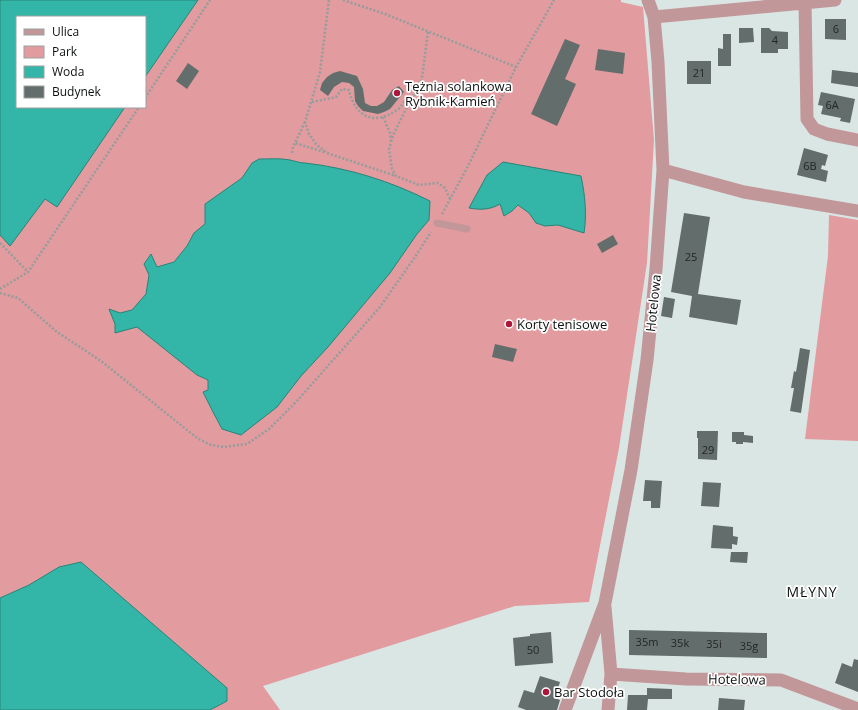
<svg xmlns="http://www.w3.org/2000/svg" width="858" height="710" font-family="'Open Sans',sans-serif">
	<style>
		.green { fill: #e29b9f; fill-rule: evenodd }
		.water { fill: #33b6a7; stroke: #278479 }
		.building { fill: #636d6b }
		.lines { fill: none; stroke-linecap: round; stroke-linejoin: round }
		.path { stroke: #939d9b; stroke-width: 2.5; stroke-dasharray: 2 2; stroke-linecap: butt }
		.service { stroke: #c19799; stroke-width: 7 }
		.minor { stroke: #c19799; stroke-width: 13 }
		.poi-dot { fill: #ab163b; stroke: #fff; stroke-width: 1.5 }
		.labels { text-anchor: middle; stroke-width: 3.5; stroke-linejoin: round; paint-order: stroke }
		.number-label { font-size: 11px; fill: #222726 }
		.poi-label { font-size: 13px; fill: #0c100f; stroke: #fff; text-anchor: start }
		.street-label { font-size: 13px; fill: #0c100f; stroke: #fff }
		.neighbourhood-label { font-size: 14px; letter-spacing: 1px; fill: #0c100f; stroke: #fff }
	</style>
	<rect width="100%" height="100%" fill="#dae6e4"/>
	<path class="green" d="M0 0H621V2L643 7 654 140 647 263 619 448 589 602 515 606 263 686 280 710H210L227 701 29 585 0 598ZM17 17H145V107H17Z
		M829 215 858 220V441L805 439 828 256Z"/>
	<path class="water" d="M0 0H198L145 77V17H17V107H125L57 207 45 199 10 246 0 235Z
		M259 159C269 159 280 158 290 160 295 161 300 163 305 163 349 168 390 181 430 201L429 220 417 234 390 273 328 347 301 376 277 407 241 435 222 429 213 412 203 392 208 390V380L197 375 137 327 115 333V324L109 309 120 313 132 310 146 294 149 275 144 264 151 254 157 267 174 262 187 246 194 233 205 224V204L242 178 252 163Z
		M503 162 581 176C585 195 587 214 584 233L558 225 545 226 536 223 529 213 518 205 512 211 504 216 500 204C490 210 480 210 469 208L487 175Z
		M81 562 227 688V701L210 710H0V598L29 585 59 567Z"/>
	<path class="building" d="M825 19H846V40L825 39Z
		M739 28H753L754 42 739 43Z
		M761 28H769L772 31 788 32V49H778V53H761Z
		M723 34H731V66H718V48L723 49Z
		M565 39 580 45 565 79 576 84 557 126 531 114Z
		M598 49 625 53 623 74 595 70Z
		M687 61H711V84H687Z
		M188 63 199 71 187 89 176 81Z
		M832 70 858 73V87L831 83Z
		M340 71 357 76 363 89 365 103 371 106H377L384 102 392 90 399 86 404 92 390 109 384 112 378 114 363 111 358 106 355 101 354 87 349 83 342 82 334 87 328 96 320 90 322 83 327 77 333 73Z
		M821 92 855 99 850 123 840 121 841 118 821 114 823 106 818 105Z
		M804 148 828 155 825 166 822 165 821 169 828 171 826 182 797 175Z
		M684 213 710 217 698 294 741 300 737 325 689 317 692 296 671 292Z
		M613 235 618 244 602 253 597 244Z
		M664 297 675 299 672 318 661 316Z
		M495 344 517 349 513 362 492 357Z
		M800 348 810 350 801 413 790 411 794 388H791L794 371 796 372Z
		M697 431H718L717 460 698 459V438H697Z
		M732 432H744V435L753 436V443L743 442V444H736V442H732Z
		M645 480 662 481 660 508H651V501H643Z
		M703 482 721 483 719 507 701 506Z
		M713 525 733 527V536L738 537 737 545 732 544V549L711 548Z
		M731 552H748L747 563 730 562Z
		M629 630 767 633V658L629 655Z
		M551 632 553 663 515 666 513 638 530 636V634Z
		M854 659 858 660V692L835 683 842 663 852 667Z
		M540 676 560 682 555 698 560 700 557 710H526L518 707 524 690 534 693Z
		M647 688 672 689V699H648L647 710H627L628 695H647Z
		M719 698 745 700 744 710H718Z"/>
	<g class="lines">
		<path class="path" d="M329 0 320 72 305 122 309 134 316 144 327 153 396 176
			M343 0 385 14 516 67
			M428 32 421 85 408 105 394 133 389 149 392 169 396 176 419 185 438 183 445 188 450 199
			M145 98 210 0
			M312 102 336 97 342 89 349 90C355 117 374 126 397 110 401 108 402 104 405 101 407 99 411 97 413 96
			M383 117 390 133 391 141
			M305 122 295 143 324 152
			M292 153 293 147 295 143
			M442 214 468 166 516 67 554 0
			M0 243 28 272
			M0 289 28 272 139 107
			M0 293 18 298 57 332 101 361 197 438 211 445 224 447 247 444 269 429 296 402 380 307 415 257 431 232"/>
		<path class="service" d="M437 223 467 229"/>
		<path class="minor" d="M805 2 807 119 814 129 827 134 858 140
			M654 17 835 0
			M663 170 744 192 858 211
			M605 607 611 674 608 710
			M611 674 686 679 781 680 858 709
			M565 710 605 603 631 470 647 360 656 269 663 170 658 62 654 17 648 0"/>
	</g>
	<g class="poi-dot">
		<circle cx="397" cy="93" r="4"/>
		<circle cx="509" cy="324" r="4"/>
		<circle cx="546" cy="692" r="4"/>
	</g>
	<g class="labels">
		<g class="number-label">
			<text x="836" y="33">6</text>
			<text x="775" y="44">4</text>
			<text x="699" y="77">21</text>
			<text x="832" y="109">6A</text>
			<text x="810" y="170">6B</text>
			<text x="691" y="261">25</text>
			<text x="708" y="454">29</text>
			<text x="647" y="646">35m</text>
			<text x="680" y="647">35k</text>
			<text x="714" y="648">35i</text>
			<text x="749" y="650">35g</text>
			<text x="533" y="654">50</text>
		</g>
		<g class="poi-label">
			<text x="405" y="91">Tężnia solankowa<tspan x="405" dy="15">Rybnik-Kamień</tspan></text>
			<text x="517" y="329">Korty tenisowe</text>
			<text x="554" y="697">Bar Stodoła</text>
		</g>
		<g class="street-label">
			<text transform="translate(653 303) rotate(-84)" y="5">Hotelowa</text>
			<text transform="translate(737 679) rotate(1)" y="5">Hotelowa</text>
		</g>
		<g class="neighbourhood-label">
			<text x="812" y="597">MŁYNY</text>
		</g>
	</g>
	<rect x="16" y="16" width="130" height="92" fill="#ffffff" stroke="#9e9f9f"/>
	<rect x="24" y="29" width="20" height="6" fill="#c19799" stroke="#9e9f9f"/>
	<text x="52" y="36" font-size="12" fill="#0c100f">Ulica</text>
	<rect x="24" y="46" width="20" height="12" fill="#e29b9f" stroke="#9e9f9f"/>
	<text x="52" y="56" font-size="12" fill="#0c100f">Park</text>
	<rect x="24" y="66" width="20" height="12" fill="#33b6a7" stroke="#9e9f9f"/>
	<text x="52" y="76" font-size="12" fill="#0c100f">Woda</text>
	<rect x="24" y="86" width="20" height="12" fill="#636d6b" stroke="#9e9f9f"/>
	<text x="52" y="96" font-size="12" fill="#0c100f">Budynek</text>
</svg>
